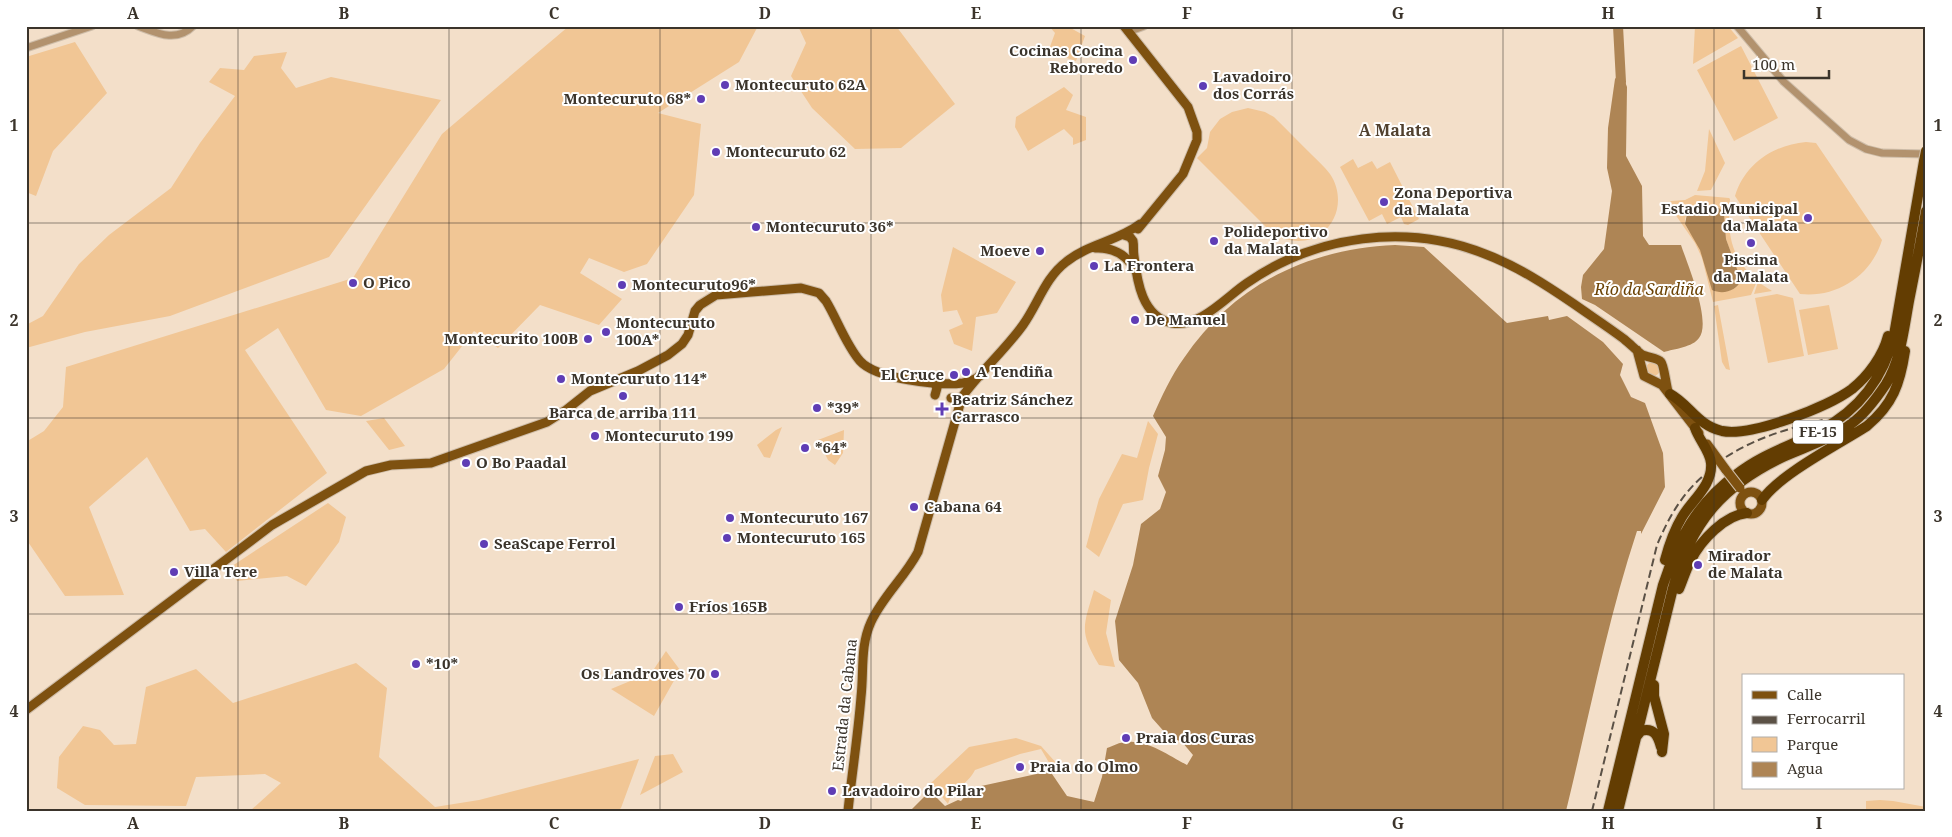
<svg xmlns="http://www.w3.org/2000/svg" width="1952" height="837" font-family="'Noto Serif',serif">
	<style>
		.green { fill: #f1c695; fill-rule: evenodd }
		.water { fill: #ae8555 }
		.lines { fill: none; stroke-linecap: round; stroke-linejoin: round }
		.river { stroke: #ae8555; stroke-width: 10 }
		.minor-casing { stroke: #cebda9; stroke-width: 9 }
		.major-casing { stroke: #cebda9; stroke-width: 11 }
		.highway-casing { stroke: #cebda9; stroke-width: 12 }
		.minor { stroke: #b2926e; stroke-width: 7 }
		.major { stroke: #7e5110; stroke-width: 9 }
		.highway { stroke: #633d02; stroke-width: 10 }
		.rail { stroke: #5b5146; stroke-width: 2; stroke-dasharray: 8 4; stroke-linecap: butt }
		.major-bridge-casing { stroke: #cebda9; stroke-width: 11; stroke-linecap: butt }
		.highway-bridge-casing { stroke: #cebda9; stroke-width: 12; stroke-linecap: butt }
		.major-bridge { stroke: #7e5110; stroke-width: 9 }
		.highway-bridge { stroke: #633d02; stroke-width: 10 }
		.grid { fill: none; stroke: #3b342b; stroke-width: 1; stroke-opacity: 0.55 }
		.poi-dot { fill: #5f3db5; stroke: #fff; stroke-width: 2 }
		.labels { text-anchor: middle; stroke-width: 4; stroke-linejoin: round; paint-order: stroke }
		.shield { fill: #fff; stroke: #76716b; stroke-width: 1 }
		.shield-label { font-size: 14px; font-weight: bold; fill: #3b342b }
		.poi-label { font-size: 15px; font-weight: bold; fill: #3b342b; stroke: #fff; text-anchor: start }
		.street-label { font-size: 15px; fill: #3b342b; stroke: #fff }
		.neighbourhood-label { font-size: 16px; font-weight: bold; fill: #51412f; stroke: #fff }
		.water-label { font-size: 16px; font-style: italic; fill: #6b4204; stroke: #fff }
		.neatline { fill: none; stroke: #3b342b; stroke-width: 2 }
		.grid-label { font-size: 16px; text-anchor: middle; font-weight: bold; fill: #3b342b }
	</style>
	<rect width="100%" height="100%" fill="#f3dfc9"/>
	<path class="green" d="M569 26H758L739 62 658 113 701 124 694 195 647 264 624 272 589 258 580 273 622 299 599 325 540 305 498 348 474 331 444 369 361 416 326 410 278 328 245 350 327 473 226 552 205 529 190 531 147 457 89 507 124 595 65 596 26 539V442L44 431 63 407 66 367 353 278 442 134Z
		M798 26H896L955 104 901 148 855 149 812 108 791 76 806 43Z
		M1049 26H1067L1085 36 1076 61 1061 56 1047 55 1055 33Z
		M1695 26H1728L1738 38 1693 64Z
		M75 42 107 93 53 151 36 196 26 192V57Z
		M1741 46 1778 118 1734 141 1697 70Z
		M287 52 281 68 296 88 331 77 441 100 329 257 170 316 85 332 26 348V325L43 316 79 264 109 235 171 188 200 143 235 96 209 82 220 68 244 70 254 56Z
		M1064 87 1073 95 1066 110 1086 117V140L1073 145V138L1064 129 1028 151 1015 127 1016 117Z
		M1248 108 1265 112 1274 117C1287 130 1299 142 1312 155 1318 161 1325 167 1330 174 1343 193 1340 219 1322 233 1308 244 1291 242 1275 236L1197 158 1207 148 1210 132 1220 119 1232 112Z
		M1709 129 1725 163 1711 190 1697 191 1705 171Z
		M1806 142 1816 143 1882 240C1871 276 1837 298 1800 294L1735 196C1745 164 1773 145 1806 142Z
		M1353 159 1358 168 1372 161 1377 169 1390 162 1419 219 1408 225 1404 224 1401 217 1387 224 1382 214 1369 221 1340 167Z
		M1695 195 1729 198 1730 199C1727 234 1730 256 1757 281L1751 295 1713 302 1702 258 1695 243 1668 204 1671 201 1685 200ZM1703 206 1717 208 1724 213 1726 239 1741 281C1734 293 1723 293 1712 288 1707 272 1704 255 1696 240 1692 234 1684 227 1685 220 1686 211 1695 208 1703 206Z
		M953 247 1016 282 997 313 976 317 972 351 954 344 949 330 963 324 957 310 943 312 941 295Z
		M1758 282 1772 291 1754 294Z
		M1777 294 1793 298 1804 356 1768 363 1755 298Z
		M1718 305 1730 370 1726 369 1722 362 1714 306Z
		M1829 305 1838 349 1808 355 1799 310Z
		M1646 369a7 7 0 1 1 14 0a7 7 0 1 1-14 0Z
		M384 418 405 446 389 450 366 421Z
		M1148 421 1158 434 1149 468 1143 500 1123 504 1099 557 1086 547 1099 499 1122 454 1137 458Z
		M782 427 770 458 764 457 757 445 776 430Z
		M844 430 843 453 835 465 828 460 818 440Z
		M328 503 346 517 339 542 306 586 287 576 237 581 229 568Z
		M1094 590 1111 600 1106 633 1115 667 1099 665C1079 631 1083 627 1094 590Z
		M666 651 680 670 654 716 611 689 652 672Z
		M356 663 387 688 379 757 435 807 479 800 639 759 621 808 617 811H250L281 783 265 774 196 777 186 806 85 805 57 788 59 757 83 726 100 730 114 745 136 744 146 687 196 669 233 703Z
		M1016 738 1041 746 1058 765 1060 770 1054 771 1041 749 1020 754 975 770C968 784 952 790 948 804L931 783 969 747Z
		M673 754 683 772 640 795 655 756Z
		M1880 800 1893 801 1926 807V811H1866V801Z"/>
	<path class="water" d="M1621 71 1627 87 1626 156 1642 186 1643 236 1649 245H1681C1687 263 1712 322 1699 338 1693 347 1674 349 1664 352L1595 305 1582 299 1581 287 1583 275 1604 249 1612 191 1607 168 1608 128 1615 79Z
		M1700 207 1719 208 1724 213 1726 239 1741 280C1737 291 1723 295 1712 290L1700 250 1685 224 1687 214Z
		M1395 245 1424 247 1507 323 1548 316 1549 320 1567 316 1603 342 1623 364 1620 375 1631 397 1645 403 1663 453 1665 487 1641 534V531H1637C1607 622 1589 717 1566 811H910L930 791 945 806 958 800 961 801 972 788 1050 771 1067 796 1094 802 1102 777 1107 748C1113 746 1120 742 1126 742 1146 739 1170 756 1187 765L1193 755 1182 742 1168 736 1152 718 1138 683 1119 660 1115 621 1133 565 1141 524 1160 509 1166 492 1158 476 1165 450 1166 437 1153 416C1162 396 1171 376 1184 358 1234 285 1307 249 1395 245Z"/>
	<g class="lines">
		<path class="river" d="M1618 26 1621 82"/>
		<defs>
			<path id="minor" d="M138 26C157 33 176 43 193 26
				M1737 26 1784 82 1849 140 1866 149 1882 153 1926 154
				M1128 32 1144 26
				M26 48 92 26"/>
			<path id="major" d="M1124 26 1188 107 1197 132V140L1183 174 1138 229
				M1124 235 1130 237 1133 241C1134 246 1133 251 1134 256 1137 281 1142 317 1172 323 1200 328 1226 297 1247 283 1316 235 1407 223 1485 254 1517 266 1546 285 1574 304 1591 316 1608 327 1624 339 1630 344 1635 349 1641 354 1647 358 1657 357 1661 362 1664 365 1666 385 1668 391
				M1095 248C1113 247 1126 254 1135 270
				M1637 350 1644 376 1662 385 1699 433
				M934 383 937 388 935 395
				M951 398 956 399 962 397C980 372 1005 350 1023 325 1038 304 1045 278 1066 262 1088 244 1118 241 1140 224
				M1707 444 1726 470
				M1740 503a11 11 0 1 1 22 0a11 11 0 1 1-22 0Z
				M26 710 272 525 366 471 391 465 431 463 547 422 566 410 590 391 638 371 668 355 682 344 688 335 695 311 700 305 716 295 801 288 819 293 826 301C837 319 846 345 860 361 876 379 939 386 963 383 969 382 975 379 980 376
				M848 811C852 773 858 735 861 697 864 671 860 646 871 622 883 596 905 577 918 552L962 397"/>
			<path id="highway" d="M1670 394C1690 405 1697 425 1722 431 1751 437 1828 407 1852 389 1868 376 1883 356 1888 336
				M1762 500C1780 474 1839 444 1867 426 1893 404 1900 384 1905 351
				M1665 560C1669 545 1674 530 1682 517 1692 500 1713 485 1711 463 1710 451 1699 440 1695 428
				M1679 589C1683 580 1686 569 1691 560 1701 540 1725 515 1747 513
				M1654 685V696L1664 734 1662 752
				M1637 736 1641 731C1654 727 1658 736 1661 747
				M1608 811 1663 585C1678 539 1697 503 1737 474 1762 454 1793 445 1821 430 1859 410 1884 377 1894 335L1924 161
				M1618 811 1673 588C1691 523 1722 486 1783 457 1805 447 1832 439 1851 424 1865 414 1876 399 1886 384 1901 360 1904 328 1909 301 1915 271 1921 241 1926 211"/>
		</defs>
		<use href="#minor" class="minor-casing"/>
		<use href="#major" class="major-casing"/>
		<use href="#highway" class="highway-casing"/>
		<use href="#minor" class="minor"/>
		<use href="#major" class="major"/>
		<use href="#highway" class="highway"/>
		<path class="rail" d="M1726 457C1757 437 1791 428 1826 419
			M1592 811 1657 545C1668 519 1681 495 1703 476"/>
		<defs>
			<path id="major-bridge" d="M1726 470 1740 488"/>
			<path id="highway-bridge" d="M1924 161 1926 151"/>
		</defs>
		<use href="#major-bridge" class="major-bridge-casing"/>
		<use href="#highway-bridge" class="highway-bridge-casing"/>
		<use href="#major-bridge" class="major-bridge"/>
		<use href="#highway-bridge" class="highway-bridge"/>
	</g>
	<path class="grid" d="M238 26V811M449 26V811M660 26V811M871 26V811M1081 26V811M1292 26V811M1503 26V811M1714 26V811M26 223H1926M26 418H1926M26 614H1926"/>
	<g class="poi-dot">
		<circle cx="1133" cy="60" r="5"/>
		<circle cx="725" cy="85" r="5"/>
		<circle cx="1203" cy="86" r="5"/>
		<circle cx="701" cy="99" r="5"/>
		<circle cx="716" cy="152" r="5"/>
		<circle cx="1384" cy="202" r="5"/>
		<circle cx="1808" cy="218" r="5"/>
		<circle cx="756" cy="227" r="5"/>
		<circle cx="1214" cy="241" r="5"/>
		<circle cx="1751" cy="243" r="5"/>
		<circle cx="1040" cy="251" r="5"/>
		<circle cx="1094" cy="266" r="5"/>
		<circle cx="353" cy="283" r="5"/>
		<circle cx="622" cy="285" r="5"/>
		<circle cx="1135" cy="320" r="5"/>
		<circle cx="606" cy="332" r="5"/>
		<circle cx="588" cy="339" r="5"/>
		<circle cx="966" cy="372" r="5"/>
		<circle cx="954" cy="375" r="5"/>
		<circle cx="561" cy="379" r="5"/>
		<circle cx="623" cy="396" r="5"/>
		<circle cx="817" cy="408" r="5"/>
		<path d="M939.5 401.5h5v5h5v5h-5v5h-5v-5h-5v-5h5z"/>
		<circle cx="595" cy="436" r="5"/>
		<circle cx="805" cy="448" r="5"/>
		<circle cx="466" cy="463" r="5"/>
		<circle cx="914" cy="507" r="5"/>
		<circle cx="730" cy="518" r="5"/>
		<circle cx="727" cy="538" r="5"/>
		<circle cx="484" cy="544" r="5"/>
		<circle cx="1698" cy="565" r="5"/>
		<circle cx="174" cy="572" r="5"/>
		<circle cx="679" cy="607" r="5"/>
		<circle cx="416" cy="664" r="5"/>
		<circle cx="715" cy="674" r="5"/>
		<circle cx="1126" cy="738" r="5"/>
		<circle cx="1020" cy="767" r="5"/>
		<circle cx="832" cy="791" r="5"/>
	</g>
	<g class="labels">
		<rect class="shield" x="1793" y="420.5" width="50" height="23" rx="4"/>
		<g class="shield-label">
			<text x="1818" y="437">FE-15</text>
		</g>
		<g class="poi-label">
			<text x="1123" y="56" text-anchor="end">Cocinas Cocina<tspan x="1123" dy="17">Reboredo</tspan></text>
			<text x="1213" y="82">Lavadoiro<tspan x="1213" dy="17">dos Corrás</tspan></text>
			<text x="735" y="90">Montecuruto 62A</text>
			<text x="691" y="104" text-anchor="end">Montecuruto 68*</text>
			<text x="726" y="157">Montecuruto 62</text>
			<text x="1394" y="198">Zona Deportiva<tspan x="1394" dy="17">da Malata</tspan></text>
			<text x="1798" y="214" text-anchor="end">Estadio Municipal<tspan x="1798" dy="17">da Malata</tspan></text>
			<text x="766" y="232">Montecuruto 36*</text>
			<text x="1224" y="237">Polideportivo<tspan x="1224" dy="17">da Malata</tspan></text>
			<text x="1030" y="256" text-anchor="end">Moeve</text>
			<text x="1751" y="265" text-anchor="middle">Piscina<tspan x="1751" dy="17">da Malata</tspan></text>
			<text x="1104" y="271">La Frontera</text>
			<text x="363" y="288">O Pico</text>
			<text x="632" y="290">Montecuruto96*</text>
			<text x="1145" y="325">De Manuel</text>
			<text x="616" y="328">Montecuruto<tspan x="616" dy="17">100A*</tspan></text>
			<text x="578" y="344" text-anchor="end">Montecurito 100B</text>
			<text x="976" y="377">A Tendiña</text>
			<text x="944" y="380" text-anchor="end">El Cruce</text>
			<text x="571" y="384">Montecuruto 114*</text>
			<text x="952" y="405">Beatriz Sánchez<tspan x="952" dy="17">Carrasco</tspan></text>
			<text x="827" y="413">*39*</text>
			<text x="623" y="418" text-anchor="middle">Barca de arriba 111</text>
			<text x="605" y="441">Montecuruto 199</text>
			<text x="815" y="453">*64*</text>
			<text x="476" y="468">O Bo Paadal</text>
			<text x="924" y="512">Cabana 64</text>
			<text x="740" y="523">Montecuruto 167</text>
			<text x="737" y="543">Montecuruto 165</text>
			<text x="494" y="549">SeaScape Ferrol</text>
			<text x="1708" y="561">Mirador<tspan x="1708" dy="17">de Malata</tspan></text>
			<text x="184" y="577">Villa Tere</text>
			<text x="689" y="612">Fríos 165B</text>
			<text x="426" y="669">*10*</text>
			<text x="705" y="679" text-anchor="end">Os Landroves 70</text>
			<text x="1136" y="743">Praia dos Curas</text>
			<text x="1030" y="772">Praia do Olmo</text>
			<text x="842" y="796">Lavadoiro do Pilar</text>
		</g>
		<g class="street-label">
			<text transform="translate(845 705) rotate(-84)" y="5">Estrada da Cabana</text>
		</g>
		<g class="neighbourhood-label">
			<text x="1395" y="136">A Malata</text>
		</g>
		<g class="water-label">
			<text x="1649" y="295">Río da Sardiña</text>
		</g>
	</g>
	<rect width="1952" height="837" fill="none" stroke="#ffffff" stroke-width="55"/>
	<rect x="1742" y="674" width="162" height="115" fill="#ffffff" stroke="#b1aeaa"/>
	<rect x="1752" y="691" width="25" height="8" fill="#7e5110" stroke="#b1aeaa"/>
	<text x="1787" y="700" font-size="15" fill="#3b342b">Calle</text>
	<rect x="1752" y="716" width="25" height="8" fill="#5b5146" stroke="#b1aeaa"/>
	<text x="1787" y="724" font-size="15" fill="#3b342b">Ferrocarril</text>
	<rect x="1752" y="737" width="25" height="15" fill="#f1c695" stroke="#b1aeaa"/>
	<text x="1787" y="750" font-size="15" fill="#3b342b">Parque</text>
	<rect x="1752" y="762" width="25" height="15" fill="#ae8555" stroke="#b1aeaa"/>
	<text x="1787" y="774" font-size="15" fill="#3b342b">Agua</text>
	<path d="M1744 70v8h85v-8" fill="none" stroke="#3b342b" stroke-width="2.5"/>
	<text x="1752" y="70" font-size="15" fill="#3b342b" stroke="#ffffff" stroke-width="4" paint-order="stroke">100 m</text>
	<rect x="28" y="28" width="1896" height="782" class="neatline"/>
	<g class="grid-label">
		<text x="133" y="19">A</text>
		<text x="344" y="19">B</text>
		<text x="554" y="19">C</text>
		<text x="765" y="19">D</text>
		<text x="976" y="19">E</text>
		<text x="1187" y="19">F</text>
		<text x="1398" y="19">G</text>
		<text x="1608" y="19">H</text>
		<text x="1819" y="19">I</text>
		<text x="14" y="131">1</text>
		<text x="1938" y="131">1</text>
		<text x="14" y="326">2</text>
		<text x="1938" y="326">2</text>
		<text x="14" y="522">3</text>
		<text x="1938" y="522">3</text>
		<text x="14" y="717">4</text>
		<text x="1938" y="717">4</text>
		<text x="133" y="829">A</text>
		<text x="344" y="829">B</text>
		<text x="554" y="829">C</text>
		<text x="765" y="829">D</text>
		<text x="976" y="829">E</text>
		<text x="1187" y="829">F</text>
		<text x="1398" y="829">G</text>
		<text x="1608" y="829">H</text>
		<text x="1819" y="829">I</text>
	</g>
</svg>
